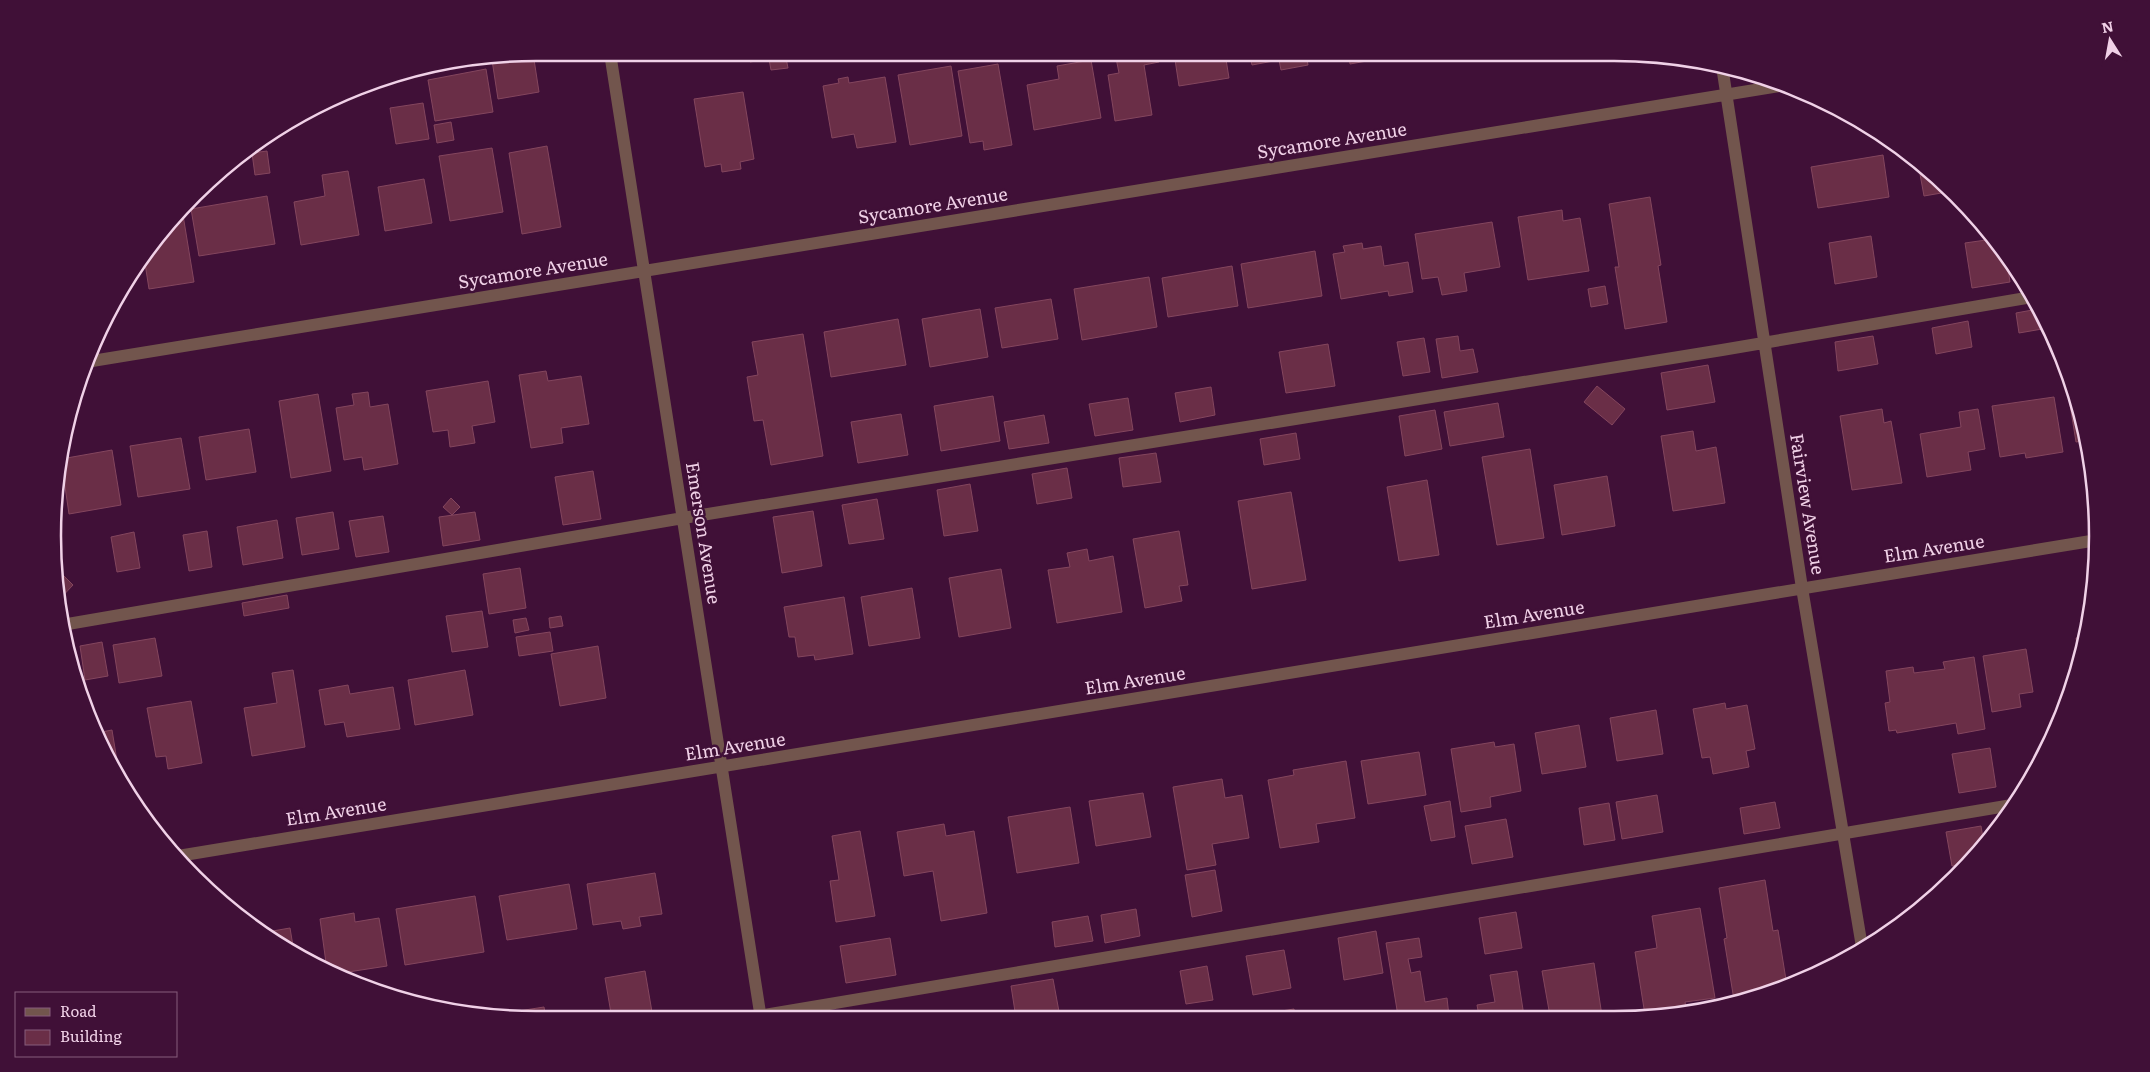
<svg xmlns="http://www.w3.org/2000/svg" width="2150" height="1072" font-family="Literata,serif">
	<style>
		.building { fill: #6a2e47; stroke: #84465e }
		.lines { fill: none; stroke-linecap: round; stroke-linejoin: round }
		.minor { stroke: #72554d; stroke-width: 12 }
		.labels { text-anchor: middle; stroke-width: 5; stroke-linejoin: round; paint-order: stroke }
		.street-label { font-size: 18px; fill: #f0d1e7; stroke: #401037 }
		.rim { fill: none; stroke: #f0d1e7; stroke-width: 2.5 }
	</style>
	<rect width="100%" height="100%" fill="#401037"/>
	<path class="building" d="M533 53 539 92 498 99 492 60Z
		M748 53H785L788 68 771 70 769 59 750 62Z
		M1115 53H1157L1159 62 1144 65 1152 115 1115 121 1108 75 1119 73Z
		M1174 53H1225L1229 78 1179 86Z
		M1249 53H1306L1308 65 1281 70 1279 60 1252 65Z
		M1329 53H1375L1366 54 1367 61 1350 64 1349 56 1330 59Z
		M1091 60 1101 118 1034 130 1027 85 1059 79 1057 66Z
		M998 64 1012 145 984 150 983 141 970 143 958 71Z
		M951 66 962 136 910 145 898 75Z
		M486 69 493 112 435 121 428 80Z
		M848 77 849 83 885 77 896 142 857 148 854 134 832 138 823 86 839 83 838 79Z
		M743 92 754 159 740 162 741 169 722 172 721 164 705 167 694 99Z
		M423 103 429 139 396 144 390 108Z
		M451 122 454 140 437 143 434 125Z
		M547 146 561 227 522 234 509 153Z
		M492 148 503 212 450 221 439 156Z
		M267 151 270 173 255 175 252 153Z
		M1883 155 1889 197 1818 208 1811 167Z
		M1918 163 1953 191 1924 196Z
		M348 171 359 235 301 245 294 202 325 196 322 175Z
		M424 179 432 223 385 231 378 187Z
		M267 196 275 244 199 256 191 209Z
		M1650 197 1661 265 1658 266 1667 322 1625 329 1615 267H1619L1609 204Z
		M1562 210 1563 221 1580 218 1589 271 1528 280 1518 217Z
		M183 215 194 282 149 289 144 257Z
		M1492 222 1500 267 1464 273 1467 291 1442 295 1438 277 1422 279 1415 234Z
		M1871 236 1877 277 1835 284 1829 243Z
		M1993 239 1997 244 1999 255H2006L2010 282 1972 288 1965 243Z
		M1362 243 1363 249 1381 246 1384 266 1408 262 1413 292 1389 296 1388 291 1341 299 1333 254 1345 252 1343 246Z
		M1315 251 1322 296 1248 308 1241 264Z
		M1232 266 1238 306 1168 317 1162 278Z
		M1149 277 1157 327 1082 340 1074 289Z
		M1605 286 1608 304 1591 307 1588 289Z
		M1051 299 1058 339 1002 348 995 308Z
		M980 309 988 357 930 367 922 319Z
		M2038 309 2048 328 2019 333 2016 313Z
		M898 319 906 365 831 377 824 332Z
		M1968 321 1972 347 1936 354 1932 328Z
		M803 334 823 456 771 465 763 420 754 421 747 377 758 375 752 342Z
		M1458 336 1460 351 1473 349 1478 372 1442 378 1436 339Z
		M1873 336 1878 364 1838 371 1835 342Z
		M1424 338 1430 372 1403 376 1397 342Z
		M1328 344 1335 386 1286 393 1279 352Z
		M1708 365 1715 402 1667 410 1661 373Z
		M546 371 548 381 581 376 589 424 561 428 563 443 531 448 519 375Z
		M488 381 495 422 472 426 475 443 450 447 448 430 433 432 426 391Z
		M1597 386 1625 409 1612 425 1584 402Z
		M1211 387 1215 415 1180 422 1175 393Z
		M2073 391 2088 440 2076 442 2068 392Z
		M368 392 370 407 388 404 398 464 364 470 362 457 344 460 336 408 354 405 352 394Z
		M318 394 331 471 291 478 279 401Z
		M993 396 1000 441 941 451 934 406Z
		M2054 397 2063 452 2026 458 2025 453 2000 457 1992 406Z
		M1128 398 1133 430 1095 436 1089 404Z
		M1498 403 1504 437 1450 446 1444 412Z
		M1882 409 1884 423 1891 421 1902 483 1852 490 1840 416Z
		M1978 409 1985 449 1968 452 1971 470 1927 477 1920 434 1961 427 1959 412Z
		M1435 410 1442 449 1405 456 1399 416Z
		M901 414 908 455 858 463 851 422Z
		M1044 415 1049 443 1009 449 1004 422Z
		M249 429 256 472 206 480 199 437Z
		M1693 431 1696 451 1716 447 1725 503 1673 511 1661 436Z
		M1296 433 1300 459 1264 465 1260 439Z
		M181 438 190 489 138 497 130 446Z
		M1530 449 1544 538 1497 545 1482 457Z
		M112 450 121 505 69 514 61 459Z
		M1156 453 1161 482 1123 487 1119 458Z
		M1067 468 1072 498 1037 504 1032 474Z
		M593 471 601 519 563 525 555 477Z
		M1607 476 1615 526 1562 535 1554 485Z
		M1427 480 1439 555 1399 561 1387 487Z
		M970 484 978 531 944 536 937 490Z
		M1291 492 1306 580 1252 589 1238 501Z
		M451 498 460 507 452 515 443 507Z
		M877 499 884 539 849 544 842 505Z
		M813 511 822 566 782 573 773 517Z
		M333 512 339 549 302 555 296 518Z
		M475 512 480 540 443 546 439 517Z
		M383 516 389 552 356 557 349 521Z
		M277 520 283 558 243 565 237 527Z
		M207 531 212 567 189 571 183 535Z
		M1179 531 1188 585 1179 586 1182 601 1145 608 1133 539Z
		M134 532 140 568 117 572 111 537Z
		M1087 549 1089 561 1113 556 1122 612 1057 623 1048 570 1070 567 1067 553Z
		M520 568 526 608 489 614 483 574Z
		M1001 569 1011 628 959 637 949 578Z
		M58 570 73 585 57 602V599Z
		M912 588 920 638 869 646 861 597Z
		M287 595 289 608 244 616 242 603Z
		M844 597 853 654 815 660 814 655 798 657 795 637H789L784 607Z
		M482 611 488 647 452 652 446 616Z
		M561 616 563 626 550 628 549 618Z
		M526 618 529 630 515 633 513 620Z
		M550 632 553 651 519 656 516 637Z
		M2086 636 2079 659 2076 638Z
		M155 638 162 676 119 683 113 645Z
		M102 642 108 676 85 680 80 646Z
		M598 646 606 698 560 706 551 654Z
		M2026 649 2033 692 2019 694 2021 707 1992 712 1983 656Z
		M1974 657 1985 729 1958 734 1956 723 1897 733 1896 730 1889 731 1885 703 1890 702 1886 671 1913 667 1914 673 1945 669 1943 662Z
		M293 670 305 747 252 756 244 708 277 703 272 673Z
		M465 670 473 715 415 725 408 680Z
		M348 685 350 694 393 687 400 729 347 737 344 722 325 725 319 690Z
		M191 701 202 763 168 769 166 756 156 757 147 708Z
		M1725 703 1726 709 1747 705 1755 749 1746 751 1749 767 1713 774 1710 757 1702 758 1693 709Z
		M1656 710 1663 754 1617 761 1610 718Z
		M1579 725 1586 767 1542 774 1535 733Z
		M112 730 119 773 102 750 96 733Z
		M1494 742 1495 747 1514 744 1521 791 1490 797 1491 807 1461 812 1451 749Z
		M1990 748 1996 787 1959 793 1952 754Z
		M1419 752 1426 795 1368 804 1361 761Z
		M1346 761 1355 818 1316 824 1319 842 1280 848 1268 780 1294 775 1293 770Z
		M1222 779 1225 798 1242 795 1249 838 1212 844 1216 865 1187 870 1173 787Z
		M1143 793 1151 837 1096 846 1089 801Z
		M1657 795 1663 832 1622 839 1616 802Z
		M1450 801 1455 837 1431 841 1424 806Z
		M1775 802 1780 828 1744 834 1740 808Z
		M1609 803 1615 840 1584 845 1579 808Z
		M1070 807 1079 863 1017 873 1008 817Z
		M1506 819 1513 857 1472 864 1465 826Z
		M944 824 946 836 974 831 987 913 941 921 933 871 904 876 897 832Z
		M1981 826 1984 844 1964 864 1952 866 1946 832Z
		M860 831 875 916 836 922 830 881 839 880 832 836Z
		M1215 870 1222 911 1192 917 1185 875Z
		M655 873 662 914 639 917 641 926 623 929 621 921 593 925 587 884Z
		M1765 880 1773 931 1778 930 1787 986 1734 1000 1724 939 1727 938 1719 888Z
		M569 884 577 929 507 940 499 896Z
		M475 896 484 952 405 965 396 909Z
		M1700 908 1715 998 1685 1002 1687 1013H1684L1645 1015 1635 952 1657 948 1652 916Z
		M1136 909 1140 936 1105 943 1101 915Z
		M1516 912 1522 948 1485 954 1479 918Z
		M354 913 355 922 379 918 387 966 335 974 327 970 320 919Z
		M1088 916 1093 941 1055 947 1052 922Z
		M290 928 294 952 261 933Z
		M1376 931 1383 973 1344 980 1338 938Z
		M890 938 896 975 846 983 840 946Z
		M1419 938 1422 957 1408 959 1411 973 1420 971 1425 1002 1447 998 1449 1016H1398L1386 943Z
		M1284 950 1291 988 1253 995 1246 956Z
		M1594 963 1602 1016H1550L1542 971Z
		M1207 966 1213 1000 1186 1004 1180 971Z
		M645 971 652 1012 612 1019 605 978Z
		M1517 971 1524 1016H1479L1477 1005 1495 1002 1490 975Z
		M1053 979 1060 1017 1016 1018 1011 986Z
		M544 1007 546 1019 506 1017V1013Z
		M1294 1009 1295 1017H1256V1015Z
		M1126 1013 1127 1017H1097Z"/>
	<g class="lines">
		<path class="minor" d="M610 53 761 1019
			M1722 66 1802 588 1862 947
			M86 362 1785 85
			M62 625 683 518 1722 350 2032 297
			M178 856 2097 540
			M740 1019 2012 805"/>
	</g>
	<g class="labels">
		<g class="street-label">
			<text transform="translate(1332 141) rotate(-9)" y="6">Sycamore Avenue</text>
			<text transform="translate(933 206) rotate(-9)" y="6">Sycamore Avenue</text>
			<text transform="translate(533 271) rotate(-9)" y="6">Sycamore Avenue</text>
			<text transform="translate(1807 504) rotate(81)" y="6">Fairview Avenue</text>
			<text transform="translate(703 533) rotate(81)" y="6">Emerson Avenue</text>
			<text transform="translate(1934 549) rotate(-9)" y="6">Elm Avenue</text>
			<text transform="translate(1534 615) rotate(-9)" y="6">Elm Avenue</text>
			<text transform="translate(1135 681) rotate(-9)" y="6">Elm Avenue</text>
			<text transform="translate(735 747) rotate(-9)" y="6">Elm Avenue</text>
			<text transform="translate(336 812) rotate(-9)" y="6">Elm Avenue</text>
		</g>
	</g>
	<path d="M0 0H2150V1072H0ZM536 61H1614A475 475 0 0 1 2089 536V536A475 475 0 0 1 1614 1011H536A475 475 0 0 1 61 536V536A475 475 0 0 1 536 61Z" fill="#401037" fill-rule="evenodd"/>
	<path class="rim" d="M536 61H1614A475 475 0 0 1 2089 536V536A475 475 0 0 1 1614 1011H536A475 475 0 0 1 61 536V536A475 475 0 0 1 536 61Z"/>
	<rect x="15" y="992" width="162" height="65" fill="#401037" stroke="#865d7d"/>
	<rect x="25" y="1008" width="25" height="8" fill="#72554d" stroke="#865d7d"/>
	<text x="60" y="1017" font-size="15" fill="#f0d1e7">Road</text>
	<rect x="25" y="1030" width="25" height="15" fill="#6a2e47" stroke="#865d7d"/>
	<text x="60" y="1042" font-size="15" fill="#f0d1e7">Building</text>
	<g transform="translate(2110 40) rotate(349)" stroke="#401037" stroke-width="4" paint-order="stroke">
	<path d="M0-4L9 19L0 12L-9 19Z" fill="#f0d1e7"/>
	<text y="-8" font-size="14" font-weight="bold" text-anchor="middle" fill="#f0d1e7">N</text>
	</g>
</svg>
